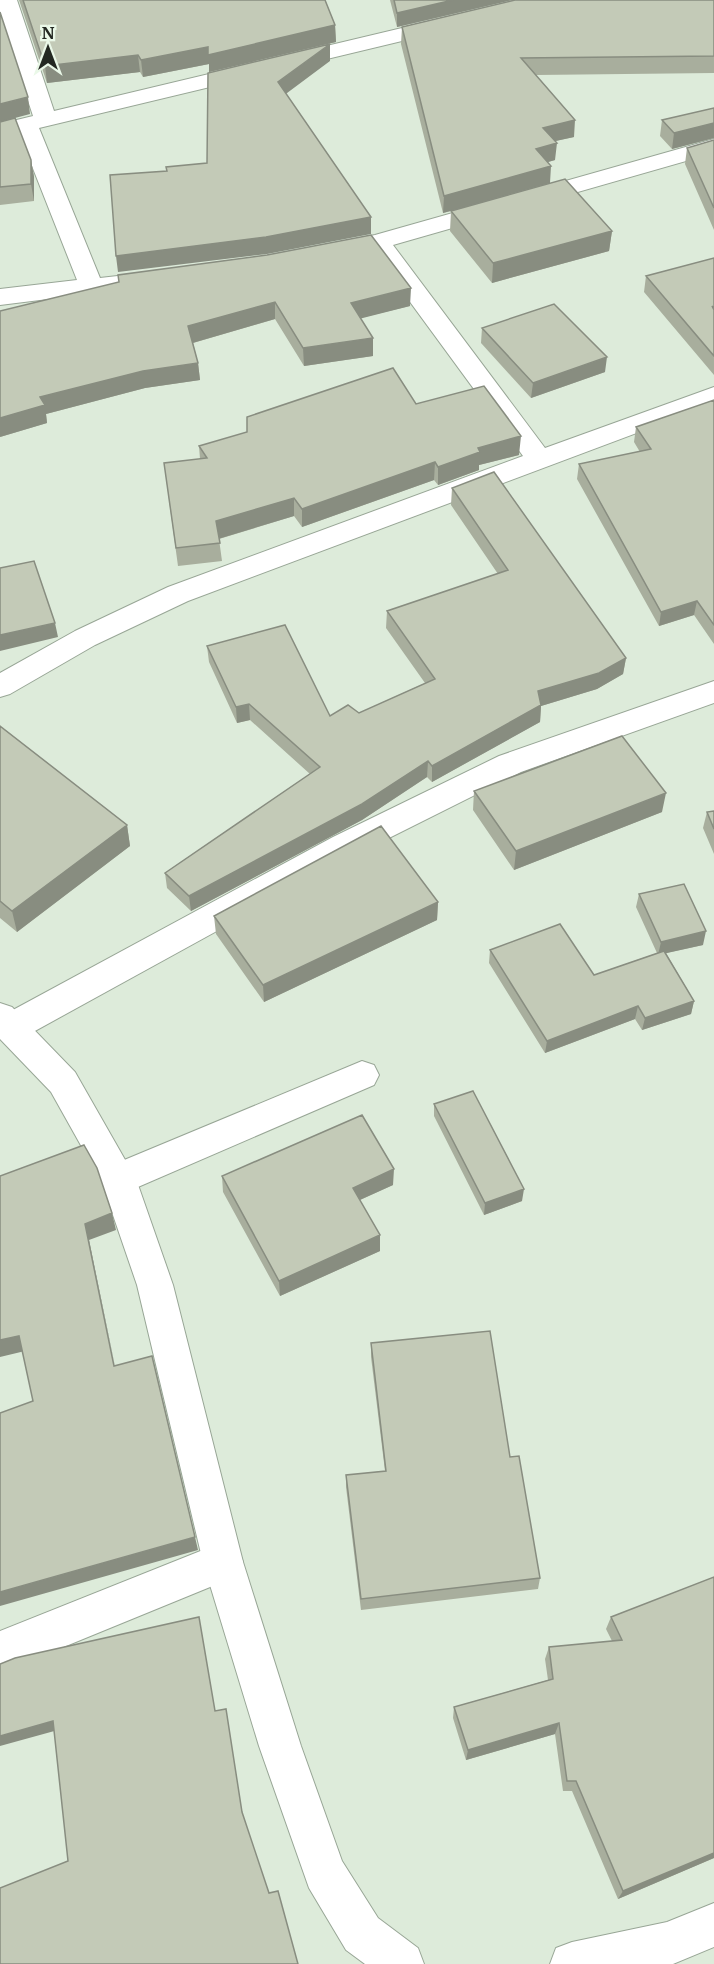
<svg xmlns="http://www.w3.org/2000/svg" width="714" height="1964" font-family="Merriweather,serif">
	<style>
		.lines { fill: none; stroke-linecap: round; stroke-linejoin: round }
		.minor-casing { stroke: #98a696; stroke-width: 2 }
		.tertiary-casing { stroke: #98a696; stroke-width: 2 }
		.minor { fill: #fff; fill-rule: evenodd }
		.tertiary { fill: #fff; fill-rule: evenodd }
		.wall { fill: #a8ae9d }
		.shaded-wall { fill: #888d80 }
		.building { fill: #c3cab7; stroke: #888d80; stroke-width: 1.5 }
	</style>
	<rect width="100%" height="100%" fill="#ddebda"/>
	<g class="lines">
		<defs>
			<path id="minor" d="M0 0H17L54 111 444 18 452 19 455 24 452 29 39 128 100 278 144 273 153 275 156 280 153 285 144 287 0 305V289L77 280 19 133 0 138V124L33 116 0 14Z
				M714 139V153L393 245 545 448 714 387V404L188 601 95 645 10 694 0 697V673L75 631 168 587 523 456 372 250 331 258 322 256 319 251 322 246 375 235Z
				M714 681V703L521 772 355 855 24 1037 12 1041 0 1037V1017L333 837 499 756Z
				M362 1061 374 1065 379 1075 374 1085 131 1190 118 1195 105 1190 100 1179 105 1168Z
				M223 1542 237 1548 243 1562 237 1576 0 1673V1631Z"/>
			<path id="tertiary" d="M0 1003 12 1007 75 1072 136 1179 173 1285 243 1562 301 1746 342 1861 378 1918 418 1948 424 1964H365L346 1950 309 1888 259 1746 203 1562 137 1285 102 1183 51 1092 0 1039Z
				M714 1903V1947L673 1964H550L556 1948 572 1942 667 1922Z"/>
		</defs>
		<use href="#minor" class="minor-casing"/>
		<use href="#tertiary" class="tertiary-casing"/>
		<use href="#minor" class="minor"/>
		<use href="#tertiary" class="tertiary"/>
	</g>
	<path class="wall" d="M19 0H325L335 25 336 42 209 72V64L143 77 140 72 47 83Z
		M390 0H512L397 27Z
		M714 0V73L536 75 574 137 555 141V160L548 162 550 183 612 231 609 251 492 283 450 231 451 211 443 213 401 44 402 27Z
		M714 108V138L672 149 660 136 662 120Z
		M0 122 31 160 34 177V201L0 205Z
		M714 140V230L685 164 687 148Z
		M714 258V375L644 292 646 276Z
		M118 275 410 306 360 318 373 356 304 366 275 319 193 343 198 363 200 380 145 388 46 414 47 423 0 437 119 282Z
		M482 328 605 372 531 398 481 343Z
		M714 400V644L694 615 659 626 577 479 579 464 640 452 634 442 636 427Z
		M416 404 519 455 479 465V470L438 485 434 480 302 527 294 516 219 539 222 561 178 566 164 463 200 459 199 446Z
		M452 488 626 658 623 674 597 689 541 706 540 722 432 782 427 777 362 820 191 911 167 888 165 873 310 774 250 720 237 723 209 662 207 646 330 716 359 713 425 683 386 628 387 611 498 574 451 505Z
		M0 726 127 825 130 846 17 932 0 918Z
		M474 791 662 812 514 870 473 810Z
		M714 811V854L703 828 707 812Z
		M639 894 703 945 666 953 694 1001 691 1014 642 1030 635 1019 545 1053 489 963 490 950 594 975 657 953 636 907Z
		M438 902 437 920 264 1002 216 934 214 916Z
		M434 1104 522 1201 484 1215 434 1116Z
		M222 1176 393 1185 360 1200 380 1251 280 1296 223 1192Z
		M371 1343 510 1457 540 1578 538 1589 361 1610 346 1487V1475L385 1471 371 1357Z
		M714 1577V1858L618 1899 572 1791H563L555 1734 466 1760 453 1718 454 1707 548 1680 545 1659 549 1647 612 1641 606 1629 611 1617Z"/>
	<path class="shaded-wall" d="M453 0H512L397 27V13Z
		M335 25 336 42 209 72V64L143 77 141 60 208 47Z
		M330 44V61L279 99 278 82Z
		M138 55 140 72 47 83 45 66Z
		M28 97 30 114 0 122V104Z
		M575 120 574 137 542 144 543 128Z
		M714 123V138L672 149 674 133Z
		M557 143 555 160 534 166 536 149Z
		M31 160 34 177V201L31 184Z
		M551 166 550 183 443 213 444 196Z
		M371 217V234L267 254 118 272 116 256Z
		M612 231 609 251 492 283 493 263Z
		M411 288 410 306 351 321V303Z
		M275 302V319L189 344 188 326Z
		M373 338V356L304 366 303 348Z
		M607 357 605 372 531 398 533 383Z
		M198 363 200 380 145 388 46 414 47 423 0 437V418L40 397 143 371Z
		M521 436 519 455 479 465V470L438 485V467L478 448Z
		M435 462 434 480 302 527V509Z
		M294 498V516L218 539 216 521Z
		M697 601 694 615 659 626 661 612Z
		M55 623 58 637 0 651V635Z
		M626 658 623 674 597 689 541 706 540 722 432 782V766L538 691Z
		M249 704 250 720 237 723 236 707Z
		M428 761 427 777 362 820 191 911 189 896Z
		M666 793 662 812 514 870 516 851Z
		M127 825 130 846 17 932 12 911Z
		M438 902 437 920 264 1002 263 985Z
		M706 931 703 945 658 955 661 942Z
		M694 1001 691 1014 642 1030 645 1018Z
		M638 1006 635 1019 545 1053 547 1041Z
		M394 1169 393 1185 353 1203V1188Z
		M524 1189 522 1201 484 1215 485 1203Z
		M112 1213 116 1230 89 1240 118 1381 85 1224Z
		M380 1235V1251L280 1296 279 1281Z
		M19 1336 25 1351 0 1357V1340Z
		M195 1537 198 1550 0 1606V1592Z
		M53 1721 58 1730 0 1746V1736Z
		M559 1723 555 1734 466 1760 468 1750Z
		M714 1853V1858L618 1899 623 1891Z"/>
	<path class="building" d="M23 0H325L335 25 208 55V47L141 60 138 55 45 66Z
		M394 0H453L397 13Z
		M515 0H714V56L521 58 575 120 543 128 557 143 536 149 551 166 444 196 402 27Z
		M0 12 28 97 0 104Z
		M330 44 278 82 371 217 266 237 116 256 110 175 167 171 166 167 207 163 208 73Z
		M714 108V123L674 133 662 120Z
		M15 118 31 160V184L0 187V122Z
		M714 140V208L687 148Z
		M565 179 612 231 493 263 451 211Z
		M371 235 411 288 351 303 373 338 303 348 275 302 188 326 198 363 143 371 40 397 45 405 0 418V311L119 282 118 275 267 255Z
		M714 258V308L712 306 714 310V356L646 276Z
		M554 304 607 357 533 383 482 328Z
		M393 368 416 404 484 386 521 436 478 448 480 452 438 467 435 462 302 509 294 498 216 521 220 543 176 548 164 463 207 458 199 446 247 432V417Z
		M714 400V625L697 601 661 612 579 464 651 449 636 427Z
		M494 472 626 658 599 673 538 691 541 705 432 766 428 761 362 804 189 896 165 873 320 767 249 704 236 707 207 646 285 625 330 716 348 705 359 713 435 679 387 611 508 570 452 488Z
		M34 561 55 623 0 635V568Z
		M0 726 127 825 12 911 0 901Z
		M622 736 666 793 516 851 474 791Z
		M714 811V829L707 812Z
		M381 826 438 902 263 985 214 916Z
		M684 884 706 931 661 942 639 894Z
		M560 924 594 975 664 951 694 1001 645 1018 638 1006 547 1041 490 950Z
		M473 1091 524 1189 485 1203 434 1104Z
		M362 1115 394 1169 353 1188 380 1235 279 1281 222 1176Z
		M84 1145 97 1168 112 1213 85 1224 114 1366 152 1356 195 1537 0 1592V1413L33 1401 19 1336 0 1340V1176Z
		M490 1331 510 1457 519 1456 540 1578 361 1599 346 1475 386 1471 371 1343Z
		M714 1577V1853L623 1891 576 1781H567L559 1723 468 1750 454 1707 553 1679 549 1647 622 1640 611 1617Z
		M199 1617 215 1711 226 1709 242 1812 269 1893 278 1891 298 1964H0V1888L68 1861 53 1721 0 1736V1664L15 1658Z"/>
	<g transform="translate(48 48)" stroke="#eaf8e8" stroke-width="4.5" paint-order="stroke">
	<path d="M0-4.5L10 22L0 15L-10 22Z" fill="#232822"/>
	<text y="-9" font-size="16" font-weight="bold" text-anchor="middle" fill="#232822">N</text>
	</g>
</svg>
